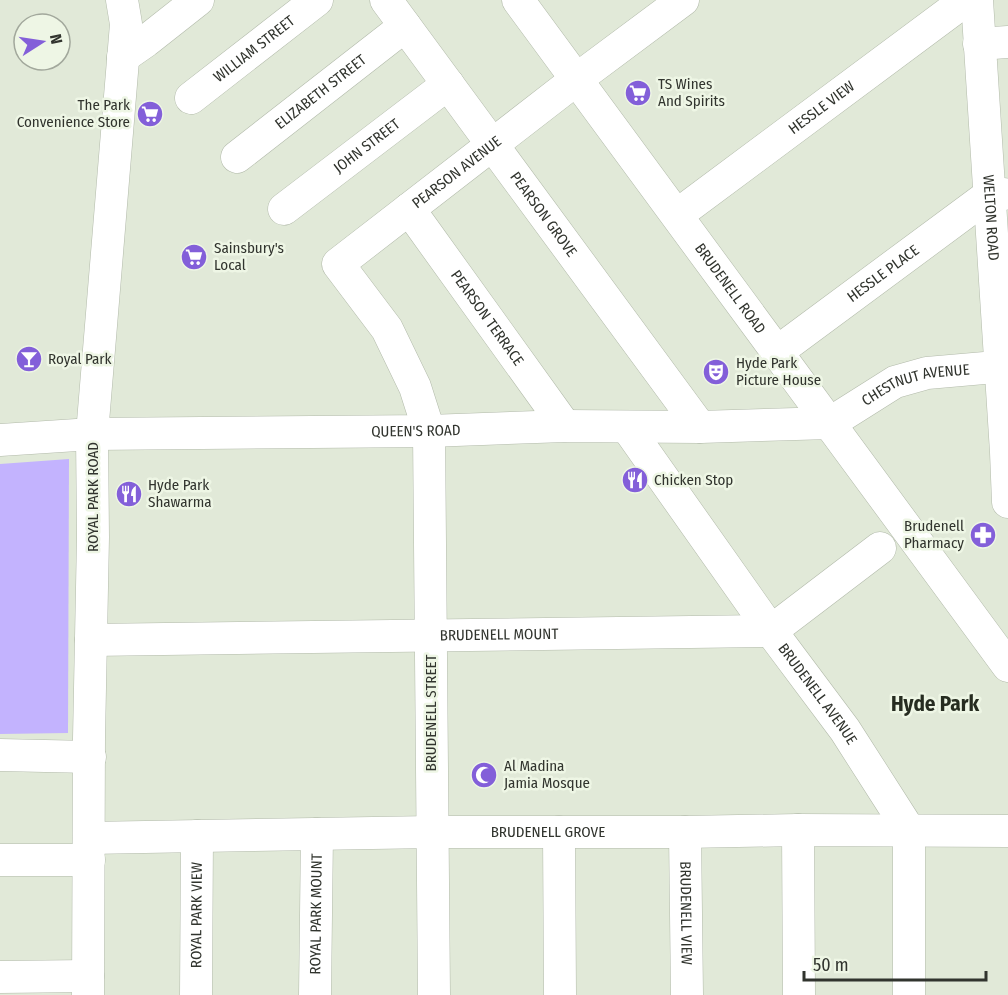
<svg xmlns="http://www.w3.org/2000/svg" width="1008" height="995" font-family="'Fira Sans Condensed',sans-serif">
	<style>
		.green { fill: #c3b3fe }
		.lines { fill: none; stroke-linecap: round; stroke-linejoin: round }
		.minor-casing { stroke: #b2baaa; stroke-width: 33 }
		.minor { stroke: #fff; stroke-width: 32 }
		.labels { text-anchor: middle; stroke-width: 5; stroke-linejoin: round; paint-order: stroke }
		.street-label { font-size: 15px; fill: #31342e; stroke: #eef6e5 }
		.poi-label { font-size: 15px; fill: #31342e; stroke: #eef6e5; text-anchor: start }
		.district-label { font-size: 21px; font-weight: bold; fill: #262c20; stroke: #eef6e5 }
	</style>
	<rect width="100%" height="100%" fill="#e1e9d8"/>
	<path class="green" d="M69 459 68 733 0 734V464Z"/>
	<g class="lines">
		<defs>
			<g id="minor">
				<path id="s1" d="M386 0 700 427"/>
				<path id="s2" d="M518 0 1008 666"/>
				<path id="s3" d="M977 0 1006 452 1008 502"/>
				<path d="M979 44 1008 42"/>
				<path d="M123 57 146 41 198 0"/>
				<path id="s4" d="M191 98 317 0"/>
				<path id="s5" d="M237 157 405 26"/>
				<path id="s6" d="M284 209 448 84"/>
				<path id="s7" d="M409 209 565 426"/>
				<path id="s8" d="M677 215 966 0"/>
				<path id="s9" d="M777 352 989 195 1004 194"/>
				<path id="s10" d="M830 423 895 382 927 373 1008 366"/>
				<path id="s11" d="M627 427 771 631 845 730 909 830V995"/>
				<path id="s12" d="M0 440 92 434 429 431 565 426 700 427 830 423"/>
				<path id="s13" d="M91 640 771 631 880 548"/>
				<path d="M0 755 90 757"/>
				<path d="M798 830 799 995"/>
				<path d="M559 832 560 995"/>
				<path id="s14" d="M685 832 687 995"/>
				<path id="s15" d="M89 838 432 832H685L798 830 1008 831"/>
				<path d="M0 860H89"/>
				<path d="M0 977 88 976"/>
				<path d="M88 995 89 738 93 537 92 434 126 24 122 0"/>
				<path id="s16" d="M196 995 197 836"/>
				<path id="s17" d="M315 995 317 834"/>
				<path id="s18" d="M434 995 429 431 415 387 387 329 338 264 577 79 683 0"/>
			</g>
		</defs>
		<use href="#minor" class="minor-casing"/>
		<use href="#minor" class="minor"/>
	</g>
	<defs>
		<symbol id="supermarket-disc" viewBox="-11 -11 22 22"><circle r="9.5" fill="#835fd9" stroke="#eef6e5"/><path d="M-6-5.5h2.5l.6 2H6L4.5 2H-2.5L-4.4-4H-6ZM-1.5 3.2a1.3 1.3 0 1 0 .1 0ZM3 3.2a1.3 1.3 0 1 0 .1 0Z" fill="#fff"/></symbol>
		<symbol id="bar-disc" viewBox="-11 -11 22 22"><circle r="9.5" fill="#835fd9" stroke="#eef6e5"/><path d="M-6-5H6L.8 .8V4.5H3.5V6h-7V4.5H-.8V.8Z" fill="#fff"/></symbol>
		<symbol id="theatre-disc" viewBox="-11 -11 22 22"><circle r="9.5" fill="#835fd9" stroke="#eef6e5"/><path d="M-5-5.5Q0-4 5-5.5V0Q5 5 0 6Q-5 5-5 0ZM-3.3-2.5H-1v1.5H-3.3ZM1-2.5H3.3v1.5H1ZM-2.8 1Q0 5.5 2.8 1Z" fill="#fff"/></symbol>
		<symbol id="restaurant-disc" viewBox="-11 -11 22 22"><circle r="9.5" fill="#835fd9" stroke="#eef6e5"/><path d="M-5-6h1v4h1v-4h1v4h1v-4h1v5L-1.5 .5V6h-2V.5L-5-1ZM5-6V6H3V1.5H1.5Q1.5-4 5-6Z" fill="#fff"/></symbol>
		<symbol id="pharmacy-disc" viewBox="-11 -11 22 22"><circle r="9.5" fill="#835fd9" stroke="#eef6e5"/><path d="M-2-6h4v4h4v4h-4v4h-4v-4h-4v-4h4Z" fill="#fff"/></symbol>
		<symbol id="mosque-disc" viewBox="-11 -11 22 22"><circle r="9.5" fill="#835fd9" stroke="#eef6e5"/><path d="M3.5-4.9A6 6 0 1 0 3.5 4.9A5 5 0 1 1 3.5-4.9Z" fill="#fff"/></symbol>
	</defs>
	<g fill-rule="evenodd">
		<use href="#supermarket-disc" x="623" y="78" width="30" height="30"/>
		<use href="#supermarket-disc" x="135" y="99" width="30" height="30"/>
		<use href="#supermarket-disc" x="179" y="242" width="30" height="30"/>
		<use href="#bar-disc" x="14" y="344" width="30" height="30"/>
		<use href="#theatre-disc" x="701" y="357" width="30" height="30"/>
		<use href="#restaurant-disc" x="620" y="465" width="30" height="30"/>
		<use href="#restaurant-disc" x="114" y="479" width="30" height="30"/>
		<use href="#pharmacy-disc" x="968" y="520" width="30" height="30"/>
		<use href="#mosque-disc" x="469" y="760" width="30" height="30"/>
	</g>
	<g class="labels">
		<g class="street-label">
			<text dy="5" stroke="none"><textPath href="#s4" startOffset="80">WILLIAM STREET</textPath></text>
			<text dy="5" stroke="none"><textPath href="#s5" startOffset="106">ELIZABETH STREET</textPath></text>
			<text dy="5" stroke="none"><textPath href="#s8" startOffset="180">HESSLE VIEW</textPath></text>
			<text dy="5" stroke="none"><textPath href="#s6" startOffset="104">JOHN STREET</textPath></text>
			<text dy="5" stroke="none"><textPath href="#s18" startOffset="906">PEARSON AVENUE</textPath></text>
			<text dy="5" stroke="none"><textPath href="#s1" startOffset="266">PEARSON GROVE</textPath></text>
			<text dy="5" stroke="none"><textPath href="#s3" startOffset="218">WELTON ROAD</textPath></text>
			<text dy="5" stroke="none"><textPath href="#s9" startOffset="132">HESSLE PLACE</textPath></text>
			<text dy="5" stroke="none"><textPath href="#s2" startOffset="358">BRUDENELL ROAD</textPath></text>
			<text dy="5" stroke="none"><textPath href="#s7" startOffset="134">PEARSON TERRACE</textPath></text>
			<text dy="5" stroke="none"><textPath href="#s10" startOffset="96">CHESTNUT AVENUE</textPath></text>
			<text dy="5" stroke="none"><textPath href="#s12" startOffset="416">QUEEN'S ROAD</textPath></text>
			<text transform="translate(93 497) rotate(-90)" y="5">ROYAL PARK ROAD</text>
			<text dy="5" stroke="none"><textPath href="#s13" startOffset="408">BRUDENELL MOUNT</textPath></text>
			<text dy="5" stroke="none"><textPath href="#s11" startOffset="328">BRUDENELL AVENUE</textPath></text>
			<text transform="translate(431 713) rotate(-90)" y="5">BRUDENELL STREET</text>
			<text dy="5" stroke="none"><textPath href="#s15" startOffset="459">BRUDENELL GROVE</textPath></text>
			<text dy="5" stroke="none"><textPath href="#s17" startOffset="81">ROYAL PARK MOUNT</textPath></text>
			<text dy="5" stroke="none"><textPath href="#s14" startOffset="81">BRUDENELL VIEW</textPath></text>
			<text dy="5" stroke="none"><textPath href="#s16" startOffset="80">ROYAL PARK VIEW</textPath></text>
		</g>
		<g class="poi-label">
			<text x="658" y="89">TS Wines<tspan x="658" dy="17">And Spirits</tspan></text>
			<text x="130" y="110" text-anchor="end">The Park<tspan x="130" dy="17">Convenience Store</tspan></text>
			<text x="214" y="253">Sainsbury's<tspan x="214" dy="17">Local</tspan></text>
			<text x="48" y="364">Royal Park</text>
			<text x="736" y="368">Hyde Park<tspan x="736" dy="17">Picture House</tspan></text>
			<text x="654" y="485">Chicken Stop</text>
			<text x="148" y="490">Hyde Park<tspan x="148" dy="17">Shawarma</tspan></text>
			<text x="964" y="531" text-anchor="end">Brudenell<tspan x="964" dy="17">Pharmacy</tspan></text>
			<text x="504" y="771">Al Madina<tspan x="504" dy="17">Jamia Mosque</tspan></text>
		</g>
		<g class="district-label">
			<text x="935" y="711">Hyde Park</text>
		</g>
	</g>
	<g transform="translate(42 42) rotate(78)"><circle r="28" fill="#eef6e5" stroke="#a2a89c" stroke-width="1.5"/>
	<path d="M0-4.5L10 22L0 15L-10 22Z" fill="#835fd9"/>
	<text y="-9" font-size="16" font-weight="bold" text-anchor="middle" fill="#31342e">N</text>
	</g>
	<path d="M804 971v9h182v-9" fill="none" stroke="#31342e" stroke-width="3"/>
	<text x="813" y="971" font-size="18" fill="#31342e" stroke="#eef6e5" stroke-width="4.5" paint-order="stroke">50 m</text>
</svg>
